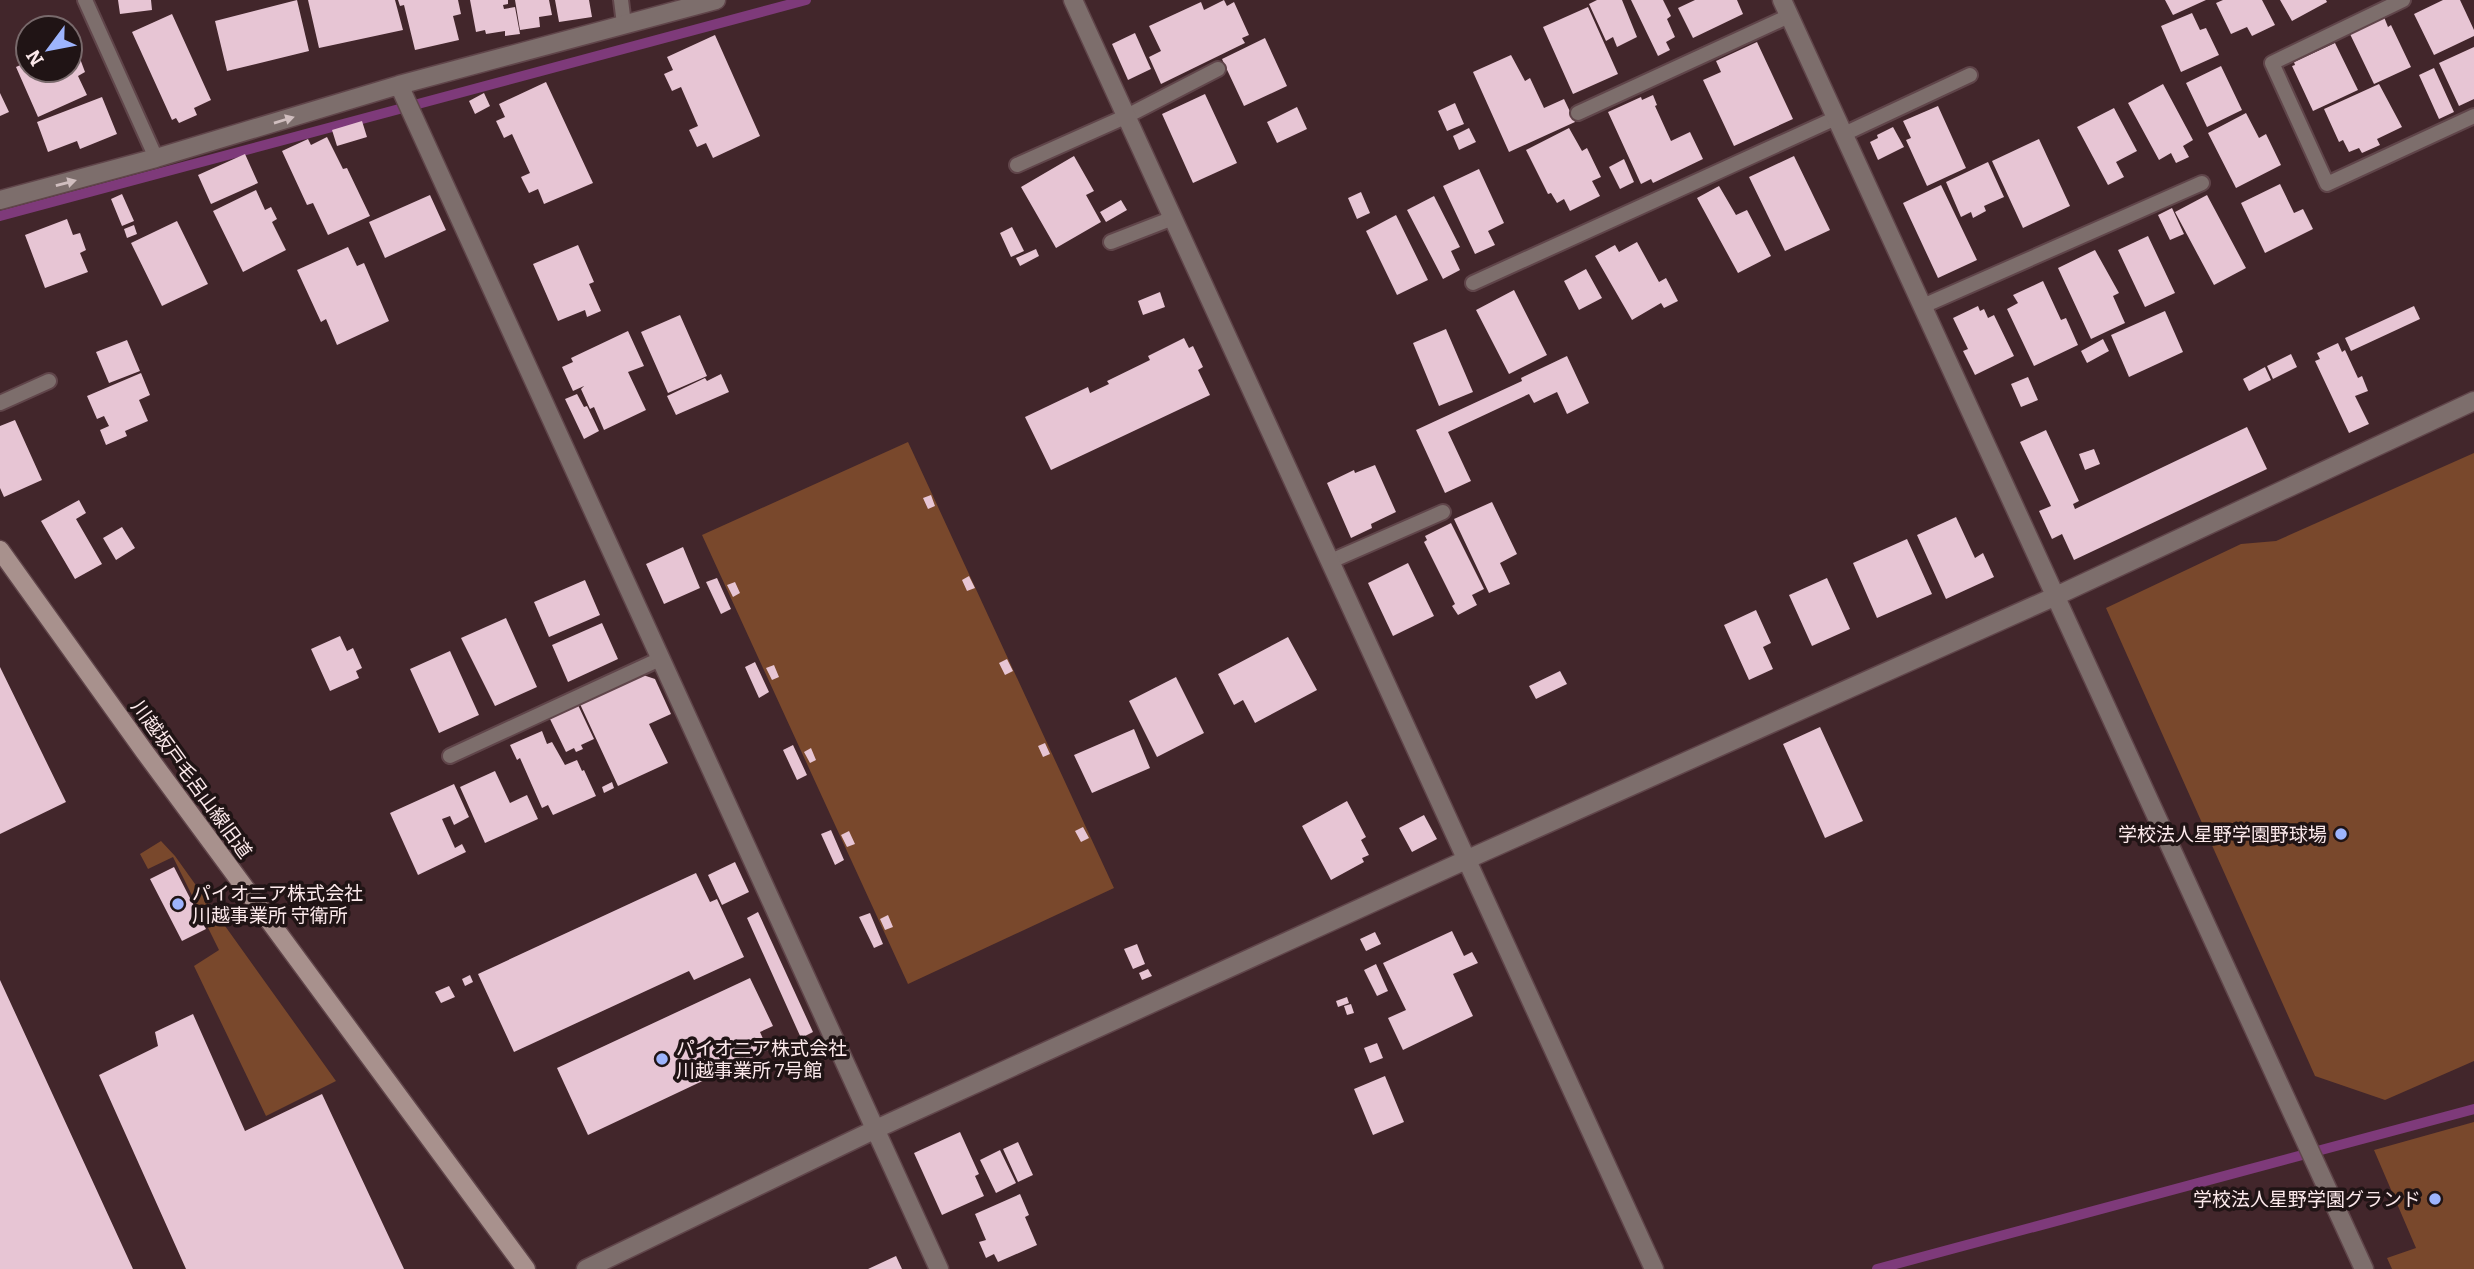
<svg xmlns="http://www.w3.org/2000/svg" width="2474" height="1269" font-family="Bitter,'Noto Sans JP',serif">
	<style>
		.green { fill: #79482c }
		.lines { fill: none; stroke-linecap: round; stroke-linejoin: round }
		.stream { stroke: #7e3a7a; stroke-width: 10 }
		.building { fill: #e7c5d4 }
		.lane-casing { stroke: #60454a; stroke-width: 18 }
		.street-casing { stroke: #60454a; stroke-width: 21 }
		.secondary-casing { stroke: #60454a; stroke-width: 21 }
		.lane { stroke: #7d6e6c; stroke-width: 14 }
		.street { stroke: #7d6e6c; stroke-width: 18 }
		.secondary { stroke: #a8918d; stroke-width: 18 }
		.oneway { fill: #d0bebf }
		.poi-dot { fill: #9db4fd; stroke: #201415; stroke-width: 2.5 }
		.labels { text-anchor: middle; stroke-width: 7; stroke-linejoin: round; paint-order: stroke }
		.street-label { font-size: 19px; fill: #fce9eb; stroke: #201415 }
		.poi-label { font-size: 19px; fill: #fce9eb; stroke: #201415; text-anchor: end }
	</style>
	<rect width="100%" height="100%" fill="#42262b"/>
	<path class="green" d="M908 442 1114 888 908 984 702 535Z
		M2474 453V1061L2385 1100 2315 1076 2106 608 2241 544 2276 541Z
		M161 841 175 856 336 1081 266 1116 194 966 219 950 173 857 148 869 140 854Z
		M2474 1122V1269H2392L2387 1258 2416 1248 2374 1150Z"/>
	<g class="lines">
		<path class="stream" d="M0 216 806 0
			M1877 1269 2474 1109"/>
	</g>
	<path class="building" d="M118 0H151L152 10 120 14Z
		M297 0 309 51 227 71 215 21Z
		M308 0H395L403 30 319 48Z
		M398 0H458L461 14 453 16 459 40 415 50 404 5 400 6Z
		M470 0H508V4L503 5 504 9 515 7 520 34 505 36V31L486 34 485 30 476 32Z
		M515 0H549L552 15 539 17 540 27 520 30Z
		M555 0H589L592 17 559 22Z
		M1224 0 1227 6 1234 2 1249 35 1242 38 1245 43 1161 84 1149 57 1161 51 1149 26 1201 2 1204 10Z
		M1597 0H1622L1637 37 1617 47 1613 37 1606 41 1589 4Z
		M1631 0H1663L1671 16 1667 19 1675 37 1666 42 1670 50 1658 56Z
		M1695 0H1737L1743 14 1693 38 1678 8Z
		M2165 0H2206L2173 15Z
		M2223 0H2262L2275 25 2252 36 2247 27 2231 34 2216 3Z
		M2280 0H2326L2327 2 2292 21Z
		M2443 0H2460L2474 30V36L2434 55 2414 14Z
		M1588 7 1618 74 1573 94 1543 27Z
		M2192 13 2200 30 2206 28 2219 55 2181 72 2161 26Z
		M172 14 211 100 194 108 197 115 179 123 176 118 172 120 132 32Z
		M2384 17 2388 27 2391 25 2411 67 2374 84 2350 34Z
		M1135 33 1151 69 1128 80 1112 44Z
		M715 35 760 136 713 158 706 143 697 147 689 130 698 126 681 87 672 91 664 74 673 70 667 57Z
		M1265 38 1287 86 1244 106 1222 59Z
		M1757 42 1793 119 1734 146 1703 80 1721 72 1716 61Z
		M2335 43 2358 90 2313 111 2292 66 2295 65 2294 62Z
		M28 46V70H70V60L79 56 85 72 78 76 87 95 38 117 16 67 25 63 19 50Z
		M2474 47V99L2459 106 2439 63Z
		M1511 55 1525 81 1530 78 1544 108 1564 99 1575 122 1509 152 1473 72Z
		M2221 66 2242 110 2207 127 2186 83Z
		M2434 68 2454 112 2439 119 2419 75Z
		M546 82 593 183 544 204 538 189 529 193 521 177 530 173 512 134 504 138 496 121 505 117 499 104Z
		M2163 84 2193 140 2183 146 2189 157 2176 163 2171 153 2159 160 2128 103Z
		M2379 84 2402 127 2377 139 2380 145 2362 153 2359 148 2349 152 2343 140 2339 142 2324 109Z
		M0 93 9 112 0 116Z
		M484 93 490 106 475 114 469 101Z
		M1205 94 1237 163 1193 183 1162 114Z
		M1653 95 1657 105 1655 106 1671 141 1690 132 1703 159 1653 183 1651 179 1641 184 1608 112 1641 97 1642 100Z
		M102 97 117 134 80 149 77 141 48 152 37 122Z
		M1455 103 1464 124 1447 131 1438 111Z
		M1938 106 1966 168 1927 186 1906 140 1911 138 1903 121Z
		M1297 107 1307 129 1277 143 1267 122Z
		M2114 108 2137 151 2116 162 2124 177 2108 185 2077 127Z
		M2246 113 2259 138 2266 134 2281 165 2236 188 2208 133Z
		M362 121 367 137 337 146 332 130Z
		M1893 127 1904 147 1878 160 1870 142 1878 138 1877 135Z
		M1469 128 1476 142 1459 150 1453 136Z
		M1569 128 1582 151 1587 148 1601 177 1592 181 1600 196 1570 211 1564 199 1557 203 1551 193 1548 194 1526 150Z
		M327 137 343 169 347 168 370 216 328 235 313 203 307 205 282 151 308 139 311 145Z
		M2039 139 2070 206 2023 228 1992 161Z
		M245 154 258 183 211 204 198 175Z
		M1074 156 1094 191 1086 195 1101 222 1056 248 1021 187Z
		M1794 156 1830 230 1785 251 1749 177Z
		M1624 159 1634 182 1620 189 1609 167Z
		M1988 162 2004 197 1984 206 1986 211 1973 218 1971 212 1961 217 1946 182Z
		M1479 169 1504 223 1488 231 1495 245 1475 254 1443 186Z
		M2280 184 2294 213 2303 209 2313 229 2265 253 2241 203Z
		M1941 185 1977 260 1938 278 1903 203Z
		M1719 186 1736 215 1747 210 1771 256 1738 273 1697 198Z
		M256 190 265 210 271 207 277 219 272 222 286 250 243 272 213 211Z
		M1361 192 1370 213 1357 219 1348 198Z
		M122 194 134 221 122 226 111 199Z
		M430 195 446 230 385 258 369 222Z
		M2207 195 2246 268 2214 285 2175 212Z
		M1434 196 1460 247 1451 251 1460 270 1443 279 1407 210Z
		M1121 200 1127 210 1106 222 1100 212Z
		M2172 208 2184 234 2170 240 2158 215Z
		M1396 215 1428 280 1397 295 1366 231Z
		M67 219 73 235 80 233 86 250 80 253 88 272 45 288 25 235Z
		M177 221 208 284 162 306 131 243Z
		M134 225 137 234 127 238 124 229Z
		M1012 227 1024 251 1011 257 1000 233Z
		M2148 236 2175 293 2145 307 2118 250Z
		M1637 242 1659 282 1666 278 1678 301 1664 308 1661 303 1632 320 1595 256 1615 245 1619 252Z
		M578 245 594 282 589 284 601 311 587 317 585 310 558 321 533 264Z
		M348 247 357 266 364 263 389 321 337 345 326 319 321 322 297 270Z
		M1036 249 1039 256 1020 266 1016 258Z
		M2095 250 2119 293 2113 296 2125 323 2091 339 2058 268Z
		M1586 269 1602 298 1579 310 1564 281Z
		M2043 281 2061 320 2066 318 2078 345 2034 366 2007 309 2018 303 2013 295Z
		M1514 290 1547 355 1509 374 1476 310Z
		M1160 292 1165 307 1143 315 1138 301Z
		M1978 306 1980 311 1984 309 1988 318 1994 315 2014 356 1975 375 1963 351 1968 349 1953 318Z
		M2414 306 2420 319 2351 351 2345 338Z
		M2165 311 2183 352 2129 377 2111 335Z
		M680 315 707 376 668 393 641 332Z
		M1446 329 1473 392 1439 406 1413 343Z
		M628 331 644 366 628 372 646 410 604 430 594 407 590 409 581 389 584 386 573 391 562 367 573 362 571 358Z
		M1184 338 1189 348 1193 346 1203 367 1198 370 1210 395 1051 470 1025 417 1088 387 1090 393 1109 384 1107 381 1150 360 1148 356Z
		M2103 339 2109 351 2087 363 2081 351Z
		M127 340 140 371 109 383 96 352Z
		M2338 343 2342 352 2345 350 2358 378 2362 376 2368 391 2355 396 2369 424 2349 433 2315 361 2320 359 2317 353Z
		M2291 354 2297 367 2273 379 2267 366Z
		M1567 356 1589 403 1567 414 1557 392 1534 403 1529 394 1448 432 1471 481 1445 493 1416 430 1522 381 1521 378Z
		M2265 367 2271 380 2249 391 2243 379Z
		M141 373 150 395 139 400 148 421 125 431 127 436 106 445 100 430 109 426 104 416 97 419 87 396Z
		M721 374 729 392 676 415 667 396 705 378 707 381Z
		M2028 377 2038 400 2021 407 2011 384Z
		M577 394 584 407 587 406 599 431 584 439 565 399Z
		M15 420 42 480 4 497 0 488V426Z
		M2247 427 2267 469 2074 560 2062 534 2052 539 2039 511 2051 506 2020 442 2046 430 2079 501 2073 504 2075 509Z
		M2094 449 2100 464 2085 470 2079 454Z
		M1375 465 1396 512 1371 524 1372 528 1351 538 1327 483 1354 470 1355 473Z
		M931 495 935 506 928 509 923 498Z
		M79 500 86 513 76 519 102 564 75 579 41 521Z
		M1492 502 1517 554 1500 563 1510 584 1489 593 1454 519Z
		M1956 517 1975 558 1983 553 1994 577 1946 599 1917 535Z
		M1451 523 1484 589 1472 595 1477 605 1458 615 1452 606 1455 604 1424 542 1427 540 1425 536Z
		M122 527 135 548 116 560 103 538Z
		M1907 539 1932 594 1877 618 1853 563Z
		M683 547 700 588 664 604 646 564Z
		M1408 563 1434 616 1393 636 1368 583Z
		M969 576 975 588 967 591 962 580Z
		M717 578 731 609 721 614 706 582Z
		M1827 578 1850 629 1812 646 1789 595Z
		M585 580 600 615 549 637 534 602Z
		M735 582 740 593 733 597 727 585Z
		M1756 610 1771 643 1763 647 1773 669 1749 680 1724 625Z
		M506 618 537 687 495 706 461 638Z
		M602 623 618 659 568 682 552 645Z
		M340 636 347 651 353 648 362 668 356 671 359 678 330 691 311 649Z
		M1288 637 1317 690 1255 723 1243 700 1234 705 1218 674Z
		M450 651 479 715 439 733 410 669Z
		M1007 659 1013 671 1005 675 999 663Z
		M755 662 769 692 759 698 745 667Z
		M774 665 779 677 772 680 766 668Z
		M0 667 66 802 0 834Z
		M1560 671 1567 684 1536 699 1529 686Z
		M643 675 655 679 671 714 649 724 668 763 618 786 580 704Z
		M1176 677 1204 733 1157 757 1129 701Z
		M578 705 594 739 581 745 583 749 576 752 574 748 566 752 550 719Z
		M1820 727 1863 821 1825 838 1783 744Z
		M1134 729 1150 768 1092 793 1074 755Z
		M542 731 547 744 552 742 565 765 577 760 582 771 584 770 596 796 553 815 548 805 542 808 520 758 517 760 510 745Z
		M1045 743 1050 754 1043 757 1038 746Z
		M793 745 807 775 797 780 783 750Z
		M811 748 816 760 810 763 804 752Z
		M495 771 510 803 527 795 538 819 485 843 460 787Z
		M612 782 614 788 604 793 602 787Z
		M454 784 469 817 454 825 450 816 442 819 455 848 462 844 466 852 418 875 390 813Z
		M1347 801 1366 837 1361 840 1369 855 1362 858 1364 862 1331 880 1302 826Z
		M1424 815 1437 839 1412 852 1399 828Z
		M1083 827 1089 838 1081 842 1075 831Z
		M831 830 844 860 835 865 821 834Z
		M849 831 855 844 847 847 841 835Z
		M735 862 749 892 722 905 708 875Z
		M174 867 206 929 182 941 150 879Z
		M696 873 710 902 717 899 744 957 694 980 689 971 514 1052 478 974Z
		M758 912 813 1032 801 1038 747 918Z
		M870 913 883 944 874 948 859 917Z
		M888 915 893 927 885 930 880 919Z
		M1452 931 1464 956 1472 952 1478 963 1453 974 1473 1016 1403 1050 1388 1018 1406 1010 1383 963Z
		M1375 932 1381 944 1366 951 1360 939Z
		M1137 944 1145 964 1133 969 1124 949Z
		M1376 964 1388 991 1377 996 1364 970Z
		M1148 969 1152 976 1142 980 1139 973Z
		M470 975 473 982 465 986 462 979Z
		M750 978 773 1026 760 1032 768 1050 588 1135 557 1068Z
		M0 980 133 1269H0Z
		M449 986 455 997 441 1003 435 992Z
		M1347 997 1349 1003 1338 1007 1336 1001Z
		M1351 1004 1354 1013 1347 1015 1344 1006Z
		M193 1014 245 1131 322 1094 404 1269H186L99 1075 158 1046 155 1032Z
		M1377 1043 1383 1058 1370 1063 1364 1048Z
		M1385 1076 1404 1122 1373 1135 1354 1089Z
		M960 1132 979 1174 975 1176 984 1196 942 1215 914 1153Z
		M1018 1142 1033 1175 1018 1182 1003 1149Z
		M1000 1150 1016 1183 996 1193 980 1160Z
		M1020 1194 1029 1215 1025 1217 1037 1245 998 1262 994 1254 986 1258 979 1242 986 1240 975 1214Z
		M896 1256 902 1269H868Z"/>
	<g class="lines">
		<defs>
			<path id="lane" d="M85 0 156 158
				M621 0 624 24
				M2403 0 2272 63 2327 184 2474 116
				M1578 113 1789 16
				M1844 134 1970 75
				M1017 165 1127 116 1218 69
				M1111 242 1173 218
				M1473 283 1836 118
				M1923 306 2202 183
				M0 403 49 381
				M1331 561 1443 512
				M450 756 660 659"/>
			<path id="street" d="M1073 0 1654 1269
				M1782 0 2364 1269
				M399 85 939 1269
				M0 200 156 158 399 85 716 0
				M586 1269 876 1129 1468 859 2056 596 2474 401"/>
			<path id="secondary" d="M0 550 144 751 526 1269"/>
		</defs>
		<use href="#lane" class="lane-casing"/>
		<use href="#street" class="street-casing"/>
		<use href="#secondary" class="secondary-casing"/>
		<use href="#lane" class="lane"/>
		<use href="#street" class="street"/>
		<use href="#secondary" class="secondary"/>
	</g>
	<defs><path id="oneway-solid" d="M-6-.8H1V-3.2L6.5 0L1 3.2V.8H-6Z" transform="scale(1.75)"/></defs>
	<g class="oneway">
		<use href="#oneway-solid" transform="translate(284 120) rotate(-17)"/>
		<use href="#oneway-solid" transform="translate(66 183) rotate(-15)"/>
	</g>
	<g class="poi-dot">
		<circle cx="2341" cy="834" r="7"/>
		<circle cx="178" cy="904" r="7"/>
		<circle cx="662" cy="1059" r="7"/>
		<circle cx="2435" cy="1199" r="7"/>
	</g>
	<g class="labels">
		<g class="street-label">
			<text transform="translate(192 779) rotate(54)" y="7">川越坂戸毛呂山線旧道</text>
		</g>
		<g class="poi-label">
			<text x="2327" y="841">学校法人星野学園野球場</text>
			<text x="192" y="900" text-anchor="start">パイオニア株式会社<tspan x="192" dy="22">川越事業所 守衛所</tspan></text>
			<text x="676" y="1055" text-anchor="start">パイオニア株式会社<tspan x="676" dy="22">川越事業所 7号館</tspan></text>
			<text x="2421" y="1206">学校法人星野学園グランド</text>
		</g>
	</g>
	<g transform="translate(49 49) rotate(238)"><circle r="33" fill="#201415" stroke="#78696b" stroke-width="2"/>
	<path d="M0-5L12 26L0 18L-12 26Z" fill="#9db4fd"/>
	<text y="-10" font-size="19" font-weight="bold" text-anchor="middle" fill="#fce9eb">N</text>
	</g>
</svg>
